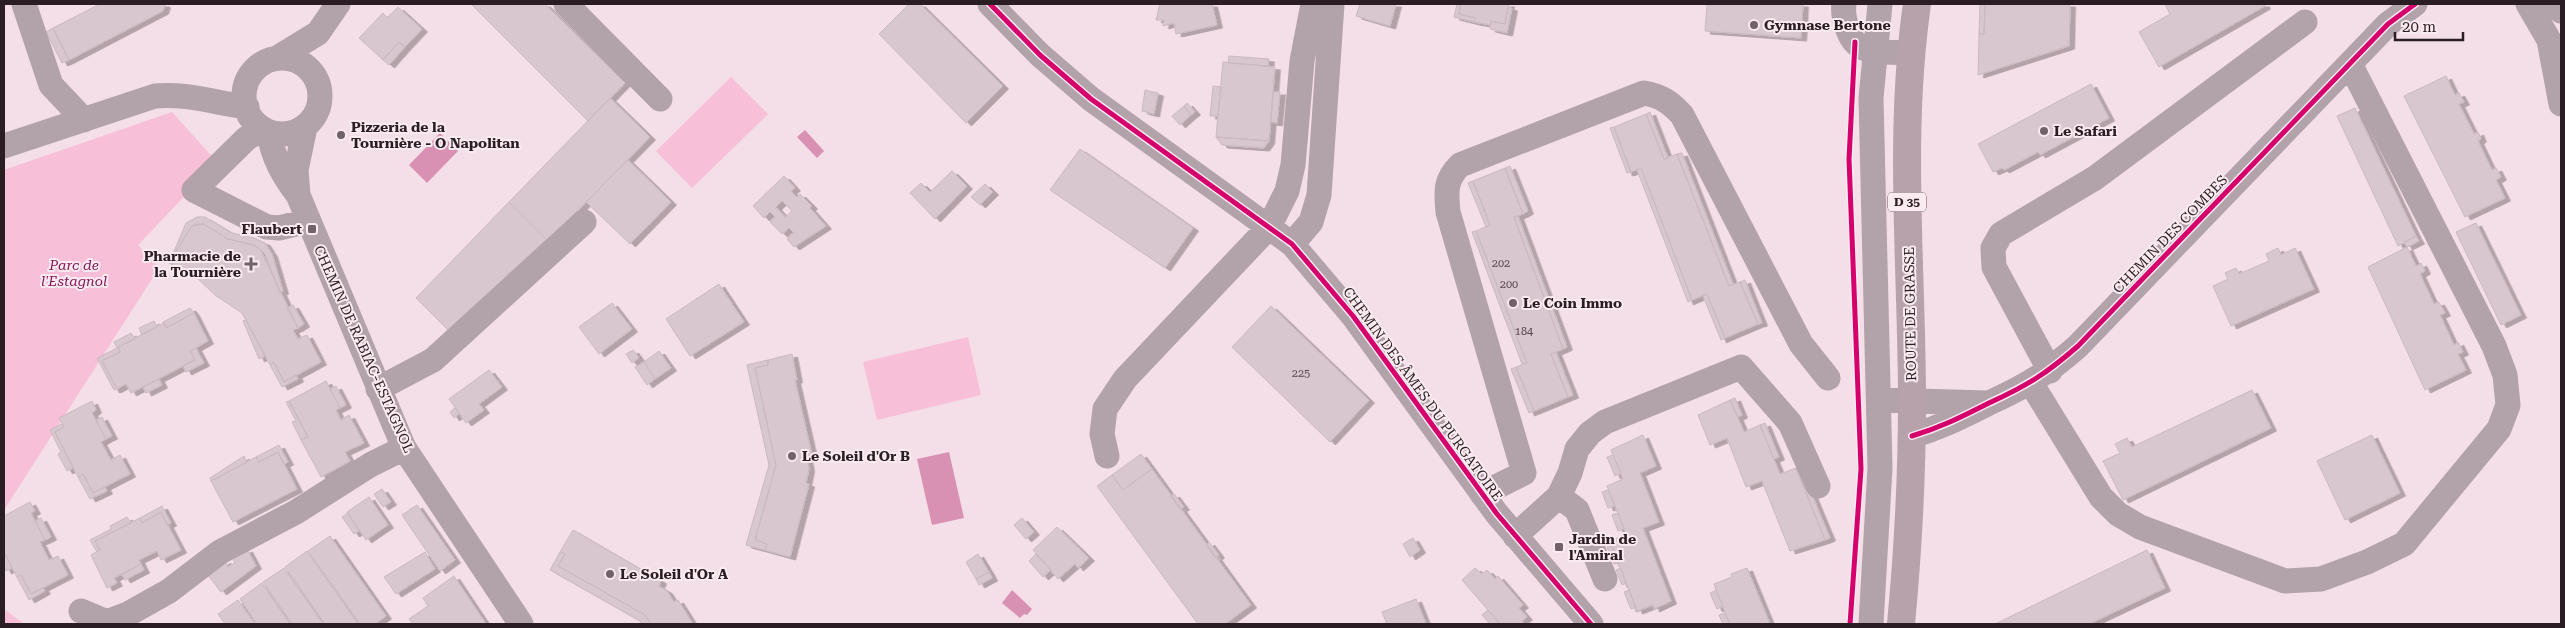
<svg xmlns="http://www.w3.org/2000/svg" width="2565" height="628" font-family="'Roboto Serif',serif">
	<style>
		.green { fill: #f8bfd8 }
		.water { fill: #d991b3 }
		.building { fill: #d8c7ce; stroke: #cab9c0; fill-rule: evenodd; filter: url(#shadow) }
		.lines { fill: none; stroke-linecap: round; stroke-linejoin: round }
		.minor { stroke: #b2a2a9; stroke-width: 25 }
		.major { stroke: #b7a2ab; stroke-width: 28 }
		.cycleway-casing { stroke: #faebf1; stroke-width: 8 }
		.cycleway { stroke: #d6006c; stroke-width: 5 }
		.poi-dot { fill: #716168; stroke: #faebf1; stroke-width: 2 }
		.labels { text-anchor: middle; stroke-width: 4; stroke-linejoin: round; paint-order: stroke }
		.number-label { font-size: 11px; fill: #574950 }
		.shield { fill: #faebf1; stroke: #685b61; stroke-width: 1 }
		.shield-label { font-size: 12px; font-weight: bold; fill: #2a1d23 }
		.poi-label { font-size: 14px; font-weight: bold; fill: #2a1d23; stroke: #faebf1; text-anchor: start }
		.street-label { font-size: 14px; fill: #2a1d23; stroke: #faebf1 }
		.park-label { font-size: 14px; font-style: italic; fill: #871558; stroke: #faebf1 }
	</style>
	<defs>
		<filter id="shadow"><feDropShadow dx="5.5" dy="3" stdDeviation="0" flood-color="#0004"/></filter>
	</defs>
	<rect width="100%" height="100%" fill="#f4dee7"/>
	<path class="green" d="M731 77 768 114 692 188 656 151Z
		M172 112 217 162 138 245 159 268 4 510V170Z
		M968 337 981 395 877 420 863 362Z
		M4 609 24 624H4Z"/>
	<path class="water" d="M805 130 824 151 817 158 797 137Z
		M440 133 458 151 427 183 409 165Z
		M949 452 964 518 932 525 917 459Z
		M1012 590 1032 609 1027 615 1024 614 1020 618 1002 603Z"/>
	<path class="building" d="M100 4H164L165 5 163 11 69 60 53 28Z
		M471 4H545L625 83 588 121Z
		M909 4H920L1003 86 966 123 879 34Z
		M1160 4H1212L1217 25 1176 34 1174 23 1163 26 1164 20H1156Z
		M1360 4H1396L1390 26 1356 16Z
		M1457 4H1461L1459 14 1475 18 1474 22 1454 17Z
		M1461 4H1509L1505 24 1491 21V25L1474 22 1475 18 1459 14Z
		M1707 4H1803L1801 38 1705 31Z
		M1980 4H1985L1984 34H1979Z
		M1985 4H2070L2069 46 1978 75 1979 34H1984Z
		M2165 4H2264L2265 6 2159 67 2139 32 2170 14Z
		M398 7 422 29 405 47 399 42 383 60 359 38 383 13 387 18Z
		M1508 7 1512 8 1507 33 1490 29 1491 21 1505 24Z
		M53 28 69 60 62 63 46 32Z
		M399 42 405 47 389 65 383 60Z
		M1229 56 1269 59 1268 66 1228 63Z
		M1223 62 1275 67 1269 141 1216 137Z
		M2446 76 2455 95 2459 93 2464 102 2459 104 2474 134 2478 132 2481 139 2478 141 2492 170 2496 168 2501 177 2496 180 2505 198 2465 217 2404 96Z
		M2091 84 2109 118 2040 155 2038 152 2004 170 2002 168 1993 172 1978 144Z
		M1213 86 1221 87 1218 116H1210Z
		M1145 90 1158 93 1154 114 1142 111Z
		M1273 92H1280L1277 123 1271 122Z
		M610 98 650 137 548 241 509 202Z
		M1187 103 1195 112 1191 115 1184 106Z
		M1184 106 1191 115 1180 125 1172 116Z
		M2355 108 2416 236 2398 246 2337 116Z
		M1650 112 1668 158 1664 159 1646 114Z
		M1646 114 1664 159 1677 154 1729 286 1740 282 1758 324 1725 338 1707 294 1692 300 1641 168 1631 172 1614 127Z
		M1614 127 1631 172 1627 173 1613 136 1610 128Z
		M1216 137 1269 141 1264 148 1222 145Z
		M1080 149 1193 228 1165 268 1050 190Z
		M1682 153 1733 284 1729 286 1677 154Z
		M628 160 671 202 630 244 586 202Z
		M1510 166 1528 211 1523 214 1505 168Z
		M1505 168 1523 214 1514 217 1563 349 1551 354 1568 397 1534 411 1516 367 1527 363 1476 231 1490 225 1473 181Z
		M1641 168 1692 300 1688 302 1637 170Z
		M952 171 967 186 935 219 910 193 921 183 930 192Z
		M784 176 795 188 791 191 797 197 800 194 812 206 810 208 826 226 794 247 787 239 794 233 789 228 782 234 770 222 775 217 770 212 764 218 753 206ZM782 201 792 211 785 217 776 207Z
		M1473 181 1490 225 1486 227 1468 183Z
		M985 184 993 192 980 205 971 197Z
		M509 202 547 240 454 336 416 298Z
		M1518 216 1567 347 1563 349 1514 217Z
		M197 217H205L232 233 254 238 265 243 272 254 283 291 280 293 265 254 260 249 254 245 228 239 204 224 192 226 171 259 172 265 169 263 186 223Z
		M2476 223 2521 315 2501 325 2456 232Z
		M198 224H204L228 239 254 245 260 249 298 328 293 330 298 339 307 335 321 362 284 382 274 362 270 365 242 313 215 295 194 275 172 265 171 259 192 226Z
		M1476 231 1527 363 1522 364 1472 232Z
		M2416 236 2419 241 2407 247 2404 242Z
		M2407 247 2416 266 2421 263 2425 271 2420 274 2434 304 2439 302 2445 313 2440 315 2454 345 2458 342 2463 352 2458 354 2466 370 2425 390 2368 267Z
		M2278 248 2281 255 2295 248 2314 289 2231 326 2213 286 2228 279 2225 273 2236 268 2239 274 2269 261 2266 254Z
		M1745 280 1762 323 1758 324 1740 282Z
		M719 284 744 322 690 356 666 319Z
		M1707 294 1725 338 1721 340 1703 296Z
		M612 303 632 329 599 354 579 327Z
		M293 305 304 324 298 328 287 308Z
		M1271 306 1369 400 1330 442 1232 347Z
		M190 308 194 313 166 328 163 322Z
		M194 313 208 341 190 351 195 360 131 393 126 384 117 389 102 361 120 352 118 347 164 323 166 328Z
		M246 320 265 356 259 359 243 321Z
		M154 321 157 327 142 335 139 328Z
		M131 333 135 339 118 347 120 352 102 361 117 389 114 390 97 358 117 348 114 342Z
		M196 348 204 363 186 372 183 366 195 360 190 351Z
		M633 350 639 358 632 363 626 354Z
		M659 351 671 368 655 379 644 362Z
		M1556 352 1573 395 1568 397 1551 354Z
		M792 354 797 380H795L812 455 807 456 809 469 806 483 809 484 790 557 765 550 767 544 755 540 776 465 755 368 768 365V360Z
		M768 360V365L755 368 776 465 755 540 767 544 765 550 746 545 769 465 747 365Z
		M274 362 284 382 296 375 298 379 282 387 270 365Z
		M644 362 655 379 647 385 635 367Z
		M1516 367 1534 411 1529 413 1511 369Z
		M489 370 502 387 479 404 484 410 466 423 449 399Z
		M159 379 162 385 146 393 143 387Z
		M326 381 340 408 336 410 341 420 349 415 364 443 345 452 350 461 321 477 301 440 308 437 289 401Z
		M336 386 346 405 340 408 330 389Z
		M2252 390 2271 428 2123 500 2103 461 2120 453 2115 444 2127 438 2132 447Z
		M1735 398 1742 415 1738 417 1730 400Z
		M1730 400 1744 432 1760 425 1780 474 1796 468 1825 540 1790 551 1762 481 1746 487 1727 438 1710 445 1698 415Z
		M92 401 96 410 92 413 106 439 101 442 111 460 120 455 130 474 93 493 83 474 78 477 55 432 64 427 59 418Z
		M289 401 308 437 301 440 292 422 296 421 286 402Z
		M455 408 459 414 454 418 450 412Z
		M102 417 112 436 106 439 96 420Z
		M1765 423 1779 457 1774 459 1760 425Z
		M62 424 64 427 55 432 73 468 67 471 58 454 61 452 50 430Z
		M1643 435 1656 466 1640 473 1659 522 1643 528 1671 601 1654 609 1653 605 1637 611 1610 541 1626 534 1607 486 1623 479 1611 450Z
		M2372 435 2400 493 2345 520 2317 461Z
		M279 445 288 462 284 464 278 452 259 462 256 457Z
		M278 452 297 489 233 522 211 481 256 457 259 462Z
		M1141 454 1152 469 1123 490 1112 475Z
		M1613 455 1621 473 1615 476 1607 457Z
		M244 456 247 462 211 481 210 478Z
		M1800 466 1830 538 1825 540 1796 468Z
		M1152 469 1251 605 1225 624H1198L1097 486 1112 475 1123 490Z
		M83 474 93 493 105 487 107 491 90 499 78 477Z
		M382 489 391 502 383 507 374 494Z
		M1608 490 1615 506 1608 508 1602 492Z
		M1174 494 1184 507 1180 509 1171 496Z
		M369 497 388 525 366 540 347 512Z
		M30 502 35 511 31 513 45 540 40 542 49 560 58 556 68 575 31 594 21 575 17 577 4 552V516Z
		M417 505 455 560 440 571 402 515Z
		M162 506 171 523 167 525 161 512 142 523 140 518Z
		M161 512 181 550 161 560 157 551 139 560 141 564 114 578 117 583 107 588 91 555 100 550 95 541 140 518 142 523Z
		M348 513 359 531 354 534 342 517Z
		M1618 513 1624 529 1618 531 1612 515Z
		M127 517 131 523 95 541 100 550 97 552 90 540 111 529 110 526Z
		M41 518 51 537 45 540 35 521Z
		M1022 518 1034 532 1026 539 1014 525Z
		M1057 527 1089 558 1078 568 1075 564 1058 579 1033 550Z
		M573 530 661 581 659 586 667 591 674 602 678 600 693 624H651L645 615 558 566 565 554 560 552Z
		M330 536 386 616 375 624H360L308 551Z
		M1413 538 1420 550 1410 557 1403 544Z
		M1209 542 1219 555 1215 558 1206 545Z
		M1612 546 1619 563 1614 564 1607 547Z
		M247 549 256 566 221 592 208 575 225 560 228 567 235 563 232 557Z
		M2147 550 2165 588 2089 624H1995Z
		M307 551 358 624H325L285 567Z
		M4 552 12 568 6 571 4 567Z
		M425 552 435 569 396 594 384 577Z
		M560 552 565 554 558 566 645 615 651 624H642L640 621 550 570Z
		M978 554 989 572 976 579 966 562Z
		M1036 554 1051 570 1043 577 1029 561Z
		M141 564 144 570 125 580 122 575Z
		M284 568 323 624H292L263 582Z
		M1475 568 1482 574 1487 570 1495 579 1498 576 1523 605 1519 608 1527 617 1522 621 1525 624H1500L1462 580Z
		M1621 568 1626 583 1622 585 1616 570Z
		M1747 568 1770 624H1730L1716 590 1714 584 1732 577 1731 574Z
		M989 572 992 578 979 585 976 579Z
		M21 575 31 594 43 588 45 591 29 600 17 577Z
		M454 576 486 624H413L409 619 428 606 423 598Z
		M262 583 290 624H257L240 599Z
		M1629 590 1636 607 1631 609 1624 592Z
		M1716 590 1723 606 1717 609 1710 593Z
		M1416 599 1426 624H1387L1382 612Z
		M238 600 255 624H225L218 614Z
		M1488 610 1500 624H1490L1482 615Z
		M1725 613 1730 624H1723L1719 615Z"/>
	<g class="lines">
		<path class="minor" d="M24 4 51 85 84 120
			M566 4 660 99
			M990 4 1040 55 1091 99 1292 244 1353 316 1497 514 1591 624
			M1844 4C1842 17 1849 43 1863 48 1877 53 1896 52 1910 53
			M2528 4 2549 40 2561 104
			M2555 4 2561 11
			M279 57 318 33 338 4
			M244 96a38 38 0 1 1 76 0a38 38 0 1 1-76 0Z
			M261 130 247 138 194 190 267 227 279 228 308 221
			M269 133C273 158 283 175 298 195L404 448 521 624
			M4 146 155 96C186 93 216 103 247 107
			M298 195 296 170 305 127
			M1292 244 1311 222 1319 195 1332 4
			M2050 371 1994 267 1993 248 2001 234 2095 178 2305 22
			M2031 383 2101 497 2118 514 2140 527 2285 581 2321 579 2367 562 2404 544 2499 429 2508 405 2505 375 2494 346 2350 64
			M378 389 433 360 584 222
			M1880 400 1987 403
			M1912 436C1942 427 1961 417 1989 403 2028 385 2046 374 2078 346L2388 24 2415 4
			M1107 456 1102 434 1105 409 1125 379 1269 227 1287 191 1293 165 1302 61 1313 4
			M1482 494 1524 473 1448 212C1446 191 1445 180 1460 165L1644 93C1661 96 1670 102 1682 115L1801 344 1828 378
			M1559 496 1577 510 1605 579
			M1515 536 1559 496 1570 473 1577 449 1590 433 1605 422 1741 367 1790 423 1818 486
			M81 611 107 622 128 614 169 591 220 552 296 512 370 465 404 448
			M1871 624 1880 468 1871 98 1880 4"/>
		<path class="major" d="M1901 624C1908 550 1912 476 1912 401 1912 268 1898 136 1917 4"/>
		<defs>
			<path id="cycleway" d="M990 4 1040 55 1091 99 1292 244 1353 316 1497 514 1591 624
				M1912 436C1942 427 1961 417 1989 403 2028 385 2046 374 2078 346L2388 24 2415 4
				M1850 624 1861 469 1849 159 1855 42"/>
		</defs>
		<use href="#cycleway" class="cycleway-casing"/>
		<use href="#cycleway" class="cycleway"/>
	</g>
	<g class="poi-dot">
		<circle cx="1754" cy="25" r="5"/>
		<circle cx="2044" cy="131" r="5"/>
		<circle cx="341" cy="135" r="5"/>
		<rect x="307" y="224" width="10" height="10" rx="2.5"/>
		<path d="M248.5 256.5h5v5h5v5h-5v5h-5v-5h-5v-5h5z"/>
		<circle cx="1513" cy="303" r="5"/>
		<circle cx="792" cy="456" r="5"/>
		<rect x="1554" y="542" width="10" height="10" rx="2.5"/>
		<circle cx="610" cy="574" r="5"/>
	</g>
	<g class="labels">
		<g class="number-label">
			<text x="1501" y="267">202</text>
			<text x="1509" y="288">200</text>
			<text x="1524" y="335">184</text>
			<text x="1301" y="377">225</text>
		</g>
		<rect class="shield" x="1888" y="192.5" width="38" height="19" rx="4"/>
		<g class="shield-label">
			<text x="1907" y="206">D 35</text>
		</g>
		<g class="poi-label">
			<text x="1764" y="30">Gymnase Bertone</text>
			<text x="351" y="132">Pizzeria de la<tspan x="351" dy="16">Tournière - O Napolitan</tspan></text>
			<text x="2054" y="136">Le Safari</text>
			<text x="302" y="234" text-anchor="end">Flaubert</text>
			<text x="241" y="261" text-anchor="end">Pharmacie de<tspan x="241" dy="16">la Tournière</tspan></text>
			<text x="1523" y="308">Le Coin Immo</text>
			<text x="802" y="461">Le Soleil d'Or B</text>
			<text x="1569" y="544">Jardin de<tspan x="1569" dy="16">l'Amiral</tspan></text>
			<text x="620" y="579">Le Soleil d'Or A</text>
		</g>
		<g class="street-label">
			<text transform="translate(2170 234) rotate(-46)" y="5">CHEMIN DES COMBES</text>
			<text transform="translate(1910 314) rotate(-91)" y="5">ROUTE DE GRASSE</text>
			<text transform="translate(364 349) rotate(66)" y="5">CHEMIN DE RABIAC-ESTAGNOL</text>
			<text transform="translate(1423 394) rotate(54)" y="5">CHEMIN DES ÂMES DU PURGATOIRE</text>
		</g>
		<g class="park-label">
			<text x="74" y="270">Parc de<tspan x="74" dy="16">l'Estagnol</tspan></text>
		</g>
	</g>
	<rect width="2565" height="628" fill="none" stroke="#2a1d23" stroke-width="10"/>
	<path d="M2395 32v8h68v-8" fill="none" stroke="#2a1d23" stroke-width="2.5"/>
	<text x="2402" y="32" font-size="15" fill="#2a1d23" stroke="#faebf1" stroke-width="4" paint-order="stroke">20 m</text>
</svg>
